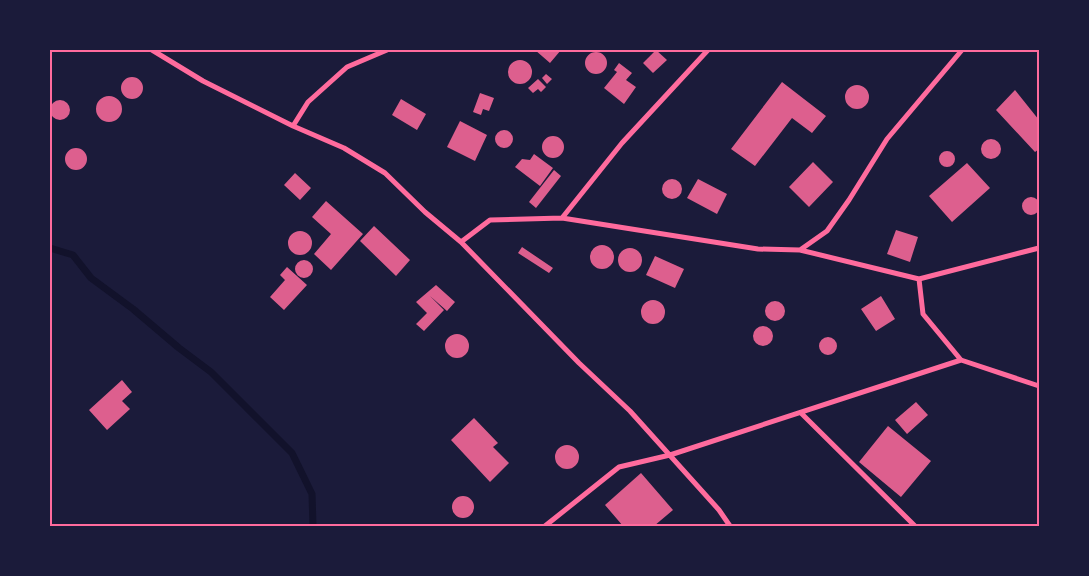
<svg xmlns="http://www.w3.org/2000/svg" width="1089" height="576" font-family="'Roboto Condensed',sans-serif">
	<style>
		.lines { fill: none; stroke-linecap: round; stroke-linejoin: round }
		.stream { stroke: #12122b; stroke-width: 7 }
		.building { fill: #dd5f8e }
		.minor { stroke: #ff6b9d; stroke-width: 5 }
		.neatline { fill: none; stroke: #ff6b9d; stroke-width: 2 }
	</style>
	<rect width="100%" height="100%" fill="#1b1b3a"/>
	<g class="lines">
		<path class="stream" d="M50 248 73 255 91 278 133 309 179 348 211 372 292 453 312 494 313 526"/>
	</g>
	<path class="building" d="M535 50H561L550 63Z
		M656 50 667 60 653 73 643 63Z
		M585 63a11 11 0 1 1 22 0a11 11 0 1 1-22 0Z
		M508 72a12 12 0 1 1 24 0a12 12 0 1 1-24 0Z
		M619 63 632 73 626 80 636 87 624 104 604 88 617 72 614 70Z
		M546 74 552 79 547 84 542 78Z
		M121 88a11 11 0 1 1 22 0a11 11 0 1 1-22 0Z
		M538 79 546 87 541 92 538 89 533 93 528 88Z
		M782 82 826 116 812 133 792 118 755 166 731 149Z
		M845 97a12 12 0 1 1 24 0a12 12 0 1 1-24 0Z
		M1015 90 1039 120V149L1035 152 996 110Z
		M480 93 494 98 489 111 483 109 481 115 473 112Z
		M96 109a13 13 0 1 1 26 0a13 13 0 1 1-26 0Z
		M401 99 426 114 417 130 392 115Z
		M50 110a10 10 0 1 1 20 0a10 10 0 1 1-20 0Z
		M460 121 487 135 475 161 447 147Z
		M495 139a9 9 0 1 1 18 0a9 9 0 1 1-18 0Z
		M542 147a11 11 0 1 1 22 0a11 11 0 1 1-22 0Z
		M981 149a10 10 0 1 1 20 0a10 10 0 1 1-20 0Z
		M65 159a11 11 0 1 1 22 0a11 11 0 1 1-22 0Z
		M939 159a8 8 0 1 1 16 0a8 8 0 1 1-16 0Z
		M534 154 553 168 540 186 515 167 522 159 530 160Z
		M813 162 833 182 809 207 789 187Z
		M967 163 990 188 952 222 929 196Z
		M554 170 561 176 536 208 529 202Z
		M295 173 311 188 300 200 284 185Z
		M698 179 727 194 717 214 687 198Z
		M662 189a10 10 0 1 1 20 0a10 10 0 1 1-20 0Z
		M1022 206a9 9 0 1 1 18 0a9 9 0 1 1-18 0Z
		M326 201 363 234 331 270 314 254 331 234 312 217Z
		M374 226 410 260 396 276 360 241Z
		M896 230 918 237 910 262 887 254Z
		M288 243a12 12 0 1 1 24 0a12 12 0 1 1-24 0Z
		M590 257a12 12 0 1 1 24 0a12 12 0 1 1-24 0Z
		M522 247 553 268 549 273 518 253Z
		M618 260a12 12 0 1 1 24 0a12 12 0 1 1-24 0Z
		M655 256 684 269 675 288 646 275Z
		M295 269a9 9 0 1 1 18 0a9 9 0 1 1-18 0Z
		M287 267 307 285 284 310 270 297 285 280 280 275Z
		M436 285 455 302 447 311 430 296 444 310 424 331 416 324 427 313 416 302Z
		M881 296 895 319 876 331 861 309Z
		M641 312a12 12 0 1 1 24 0a12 12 0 1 1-24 0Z
		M765 311a10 10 0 1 1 20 0a10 10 0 1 1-20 0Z
		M753 336a10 10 0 1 1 20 0a10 10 0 1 1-20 0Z
		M445 346a12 12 0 1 1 24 0a12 12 0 1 1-24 0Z
		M819 346a9 9 0 1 1 18 0a9 9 0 1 1-18 0Z
		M122 380 132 392 122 401 130 409 107 430 89 410Z
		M916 402 928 415 907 434 895 420Z
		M474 418 498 443 493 447 509 463 490 482 451 440Z
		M888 426 931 461 901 497 859 462Z
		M555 457a12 12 0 1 1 24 0a12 12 0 1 1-24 0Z
		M641 473 673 510 654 526H623L605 505Z
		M452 507a11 11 0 1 1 22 0a11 11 0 1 1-22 0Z"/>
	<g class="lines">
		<path class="minor" d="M152 50 203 81 293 126 344 148 385 173 425 212 461 242 579 363 630 411 719 510 730 526
			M293 126 308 102 347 67 387 50
			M562 218 622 143 708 50
			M461 242 490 220 562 218 758 249 800 250 827 231 849 200 887 139 962 50
			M800 250 919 279 923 314 961 360
			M919 279 1039 248
			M801 413 915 526
			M545 526 619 467 670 455 961 360 1039 386"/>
	</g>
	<rect width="1089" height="576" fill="none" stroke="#1b1b3a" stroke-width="102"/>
	<rect x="51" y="51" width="987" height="474" class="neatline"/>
</svg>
